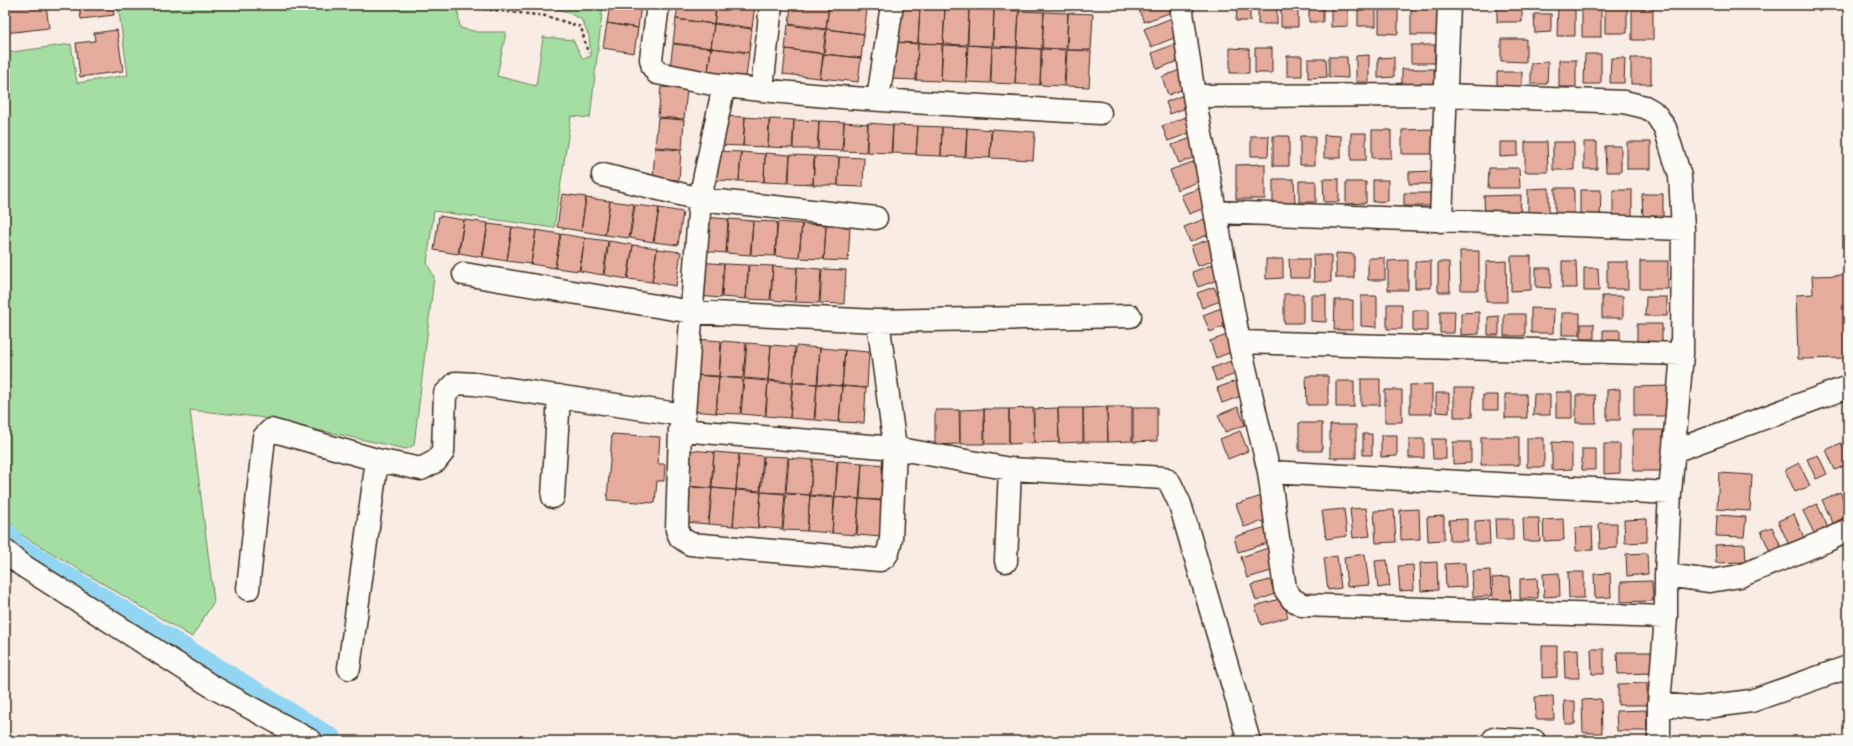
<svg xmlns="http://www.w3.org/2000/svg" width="1853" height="746" font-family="Itim,sans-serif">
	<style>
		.green { fill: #a5dea3; stroke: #708460 }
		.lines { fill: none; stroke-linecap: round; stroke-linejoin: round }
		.canal { stroke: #92d6f3; stroke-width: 29 }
		.building { fill: #e5ac9e; stroke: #3b2a1e }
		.minor-casing { stroke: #3b2a1e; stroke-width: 25 }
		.path { stroke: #3b2a1e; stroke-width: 2.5; stroke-dasharray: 3 3; stroke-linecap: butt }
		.minor { stroke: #fdfcf7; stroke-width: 22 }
	</style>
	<rect width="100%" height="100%" fill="#f8ece5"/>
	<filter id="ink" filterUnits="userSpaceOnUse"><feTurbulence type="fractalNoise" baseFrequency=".025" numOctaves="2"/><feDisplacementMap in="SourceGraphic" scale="8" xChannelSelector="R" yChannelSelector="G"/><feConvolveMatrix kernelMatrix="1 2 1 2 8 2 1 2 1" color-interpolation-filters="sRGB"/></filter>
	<g filter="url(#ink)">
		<path class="green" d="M118 5H457L460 28 478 32H506L497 76 536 86 543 37 573 40 583 59 591 56 589 36 581 19 562 10 529 5H603L590 118 571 116 554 228 434 211 427 263 434 277 414 445 406 449 258 417 190 410 214 601 192 637 20 534 5 516V53L71 44 77 83 128 75Z"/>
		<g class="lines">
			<path class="canal" d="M5 537 13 548 328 741"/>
		</g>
		<path class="building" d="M5 5H46L49 28 5 33Z
			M79 5H113L114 15 81 19Z
			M610 5H641L638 28 607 23Z
			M678 5H716L714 24 676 19Z
			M717 5H755L752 28 714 23Z
			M791 5H829L826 29 789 24Z
			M829 5 867 10 864 34 826 29Z
			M831 5H868L867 9Z
			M1145 5H1169L1172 12 1144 22 1138 8Z
			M1309 5H1323V22H1309Z
			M1331 5H1348V26L1331 27Z
			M1497 5H1522V22H1497Z
			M1558 5H1575V36H1557Z
			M1582 5H1601V37H1582Z
			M1605 5H1627V33H1605Z
			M1632 5H1653V40H1632Z
			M895 6H920L918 43 893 42Z
			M1358 6H1376V26H1358Z
			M920 7 945 8 943 44 918 43Z
			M1258 7H1277V24H1258Z
			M1281 7H1298V27H1281Z
			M945 8 969 9 967 45 943 44Z
			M1237 8H1250V21H1236Z
			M1411 8H1443V35H1411Z
			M969 9 994 10 992 46 968 45Z
			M994 10 1019 11 1017 47 993 46Z
			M1379 10H1398V34L1379 33Z
			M1019 11 1044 12 1042 49 1017 47Z
			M1044 12 1068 13 1066 49 1042 48Z
			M1068 13 1093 14 1091 50H1067Z
			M1534 14H1551V32L1535 33Z
			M1172 18 1179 36 1151 47 1144 29Z
			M676 19 714 24 711 48 673 43Z
			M607 23 638 28 634 53 603 48Z
			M714 24 752 29 749 52 711 48Z
			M788 25 826 30 823 53 785 49Z
			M827 29 864 34 861 58 824 54Z
			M117 30 123 71 80 77 76 43 95 41 94 33Z
			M1501 39H1526V62L1501 61Z
			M893 42 918 44 916 80 892 79Z
			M918 43 942 44 941 81 916 80Z
			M673 44 711 48 708 72 670 68Z
			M1175 44 1181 60 1157 69 1152 53Z
			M943 45 967 46 966 82 941 81Z
			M968 45 992 47 990 83 966 82Z
			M1411 45H1435V63H1411Z
			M992 47 1017 48 1015 84 991 83Z
			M711 48 749 53 746 77 708 72Z
			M1017 48 1041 49 1040 85 1015 84Z
			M1230 48 1249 49V73H1230Z
			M1255 48H1272V73H1255Z
			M786 49 823 54 820 78 783 74Z
			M1042 49 1066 50 1064 86 1040 85Z
			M1067 50 1091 51 1089 87 1065 86Z
			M824 54 861 58 858 82 820 78Z
			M1585 54H1601V84H1584Z
			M1369 55V82H1356V56Z
			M1287 56H1302V76H1287Z
			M1329 57H1347L1348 78 1329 77Z
			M1394 57V77L1378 78V58Z
			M1611 58H1625L1624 83H1610Z
			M1631 58H1651V84H1631Z
			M1308 59H1326L1327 77 1308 78Z
			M1559 60H1576V87H1559Z
			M1548 62 1547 84H1531V63Z
			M1182 69 1189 87 1168 95 1162 77Z
			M1402 69H1434L1435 91H1402Z
			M1497 72H1522V89H1497Z
			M661 87 687 89 684 119 658 117Z
			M1186 94 1191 106 1170 114 1166 102Z
			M720 116 745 117 743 146 719 145Z
			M1189 116 1195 131 1168 141 1162 126Z
			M745 117 769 119 768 147 743 146Z
			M658 118 684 120 682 149 655 147Z
			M770 119 794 120 792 148 768 147Z
			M794 120 819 121 817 149H793Z
			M819 121 844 122 842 151 818 150Z
			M844 122 868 124 866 152 843 151Z
			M868 123 893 125 891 153 867 152Z
			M893 125 918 126 916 154 892 153Z
			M918 126 942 127 941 156 916 155Z
			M942 127 967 128 965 157 941 156Z
			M967 128 991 130 990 158 966 157Z
			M992 129 1035 132 1033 160 990 158Z
			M1434 129V154H1402V130Z
			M1372 130H1391V158H1372Z
			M1351 133H1366V160H1351Z
			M1324 135 1341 136V158H1324Z
			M1251 136H1269L1268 156H1251Z
			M1273 136H1289V166H1273Z
			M1300 136H1315V165H1300Z
			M1191 138 1198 156 1179 163 1172 145Z
			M1500 142H1518V156L1500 157Z
			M1525 142H1547L1548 172H1525Z
			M1553 142H1574V170H1553Z
			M1584 142H1597V169H1584Z
			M1627 142H1651V169H1627Z
			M1605 146H1621V172H1606Z
			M655 148 681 150 679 180 653 178Z
			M716 151 741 152 739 181 714 180Z
			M741 152 765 154 764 182 739 181Z
			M765 153 790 155 788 183 764 182Z
			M790 155 814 156 813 184 789 183Z
			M815 156 839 157 838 185H813Z
			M839 157 864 158 863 187 838 186Z
			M1193 162 1200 181 1177 190 1170 170Z
			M1265 164V199H1236V165Z
			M1489 168H1519L1520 188H1488Z
			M1433 171V184H1409V172Z
			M1273 179H1294L1295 204H1273Z
			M1323 179H1339V202H1324Z
			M1373 180H1388V201L1373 202Z
			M1299 181H1316V202H1299Z
			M1346 182H1366V203L1346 204Z
			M1203 187 1210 206 1189 214 1181 195Z
			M1549 188V219H1528V189Z
			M1555 188H1574V220H1555Z
			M1580 190H1601L1600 222H1580Z
			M1613 190H1632V221H1613Z
			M1404 193H1431V206H1404Z
			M562 194 586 197 581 231 557 227Z
			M1642 194H1663V219H1643Z
			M1521 195 1520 219H1485L1484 196Z
			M586 198 610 201 605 235 581 231Z
			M610 201 634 204 629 238 605 235Z
			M635 205 659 208 653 242 630 238Z
			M659 208 683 212 678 245 654 242Z
			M439 216 464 220 458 254 434 250Z
			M704 217 728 219 726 253 702 251Z
			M1207 218 1212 233 1190 242 1184 227Z
			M729 219 753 221 750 255 726 253Z
			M464 220 488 223 482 257 459 253Z
			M753 221 777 222 775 256 751 255Z
			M778 222 802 224 799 258 775 256Z
			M488 224 512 227 507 261 483 257Z
			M802 224 826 225 824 259 799 258Z
			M826 226 850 227 848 261 824 260Z
			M512 227 536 231 531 264 507 261Z
			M536 230 560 234 555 268 531 264Z
			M561 234 585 238 579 271 555 268Z
			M585 238 608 241 603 275 580 271Z
			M1210 239 1218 259 1198 266 1191 246Z
			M609 241 633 245 627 279 604 275Z
			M633 245 657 248 652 282 628 279Z
			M657 249 681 252 676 286 652 282Z
			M1460 251H1479V290H1461Z
			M1336 253 1354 254V278H1336Z
			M1313 255H1331V282H1314Z
			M1511 256H1531V290L1511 291Z
			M1368 258H1385V280H1368Z
			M1266 259H1283V278L1266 279Z
			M1289 259H1309V278H1290Z
			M1408 260V290H1388V261Z
			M1431 261V288H1415V262Z
			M1506 261 1507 302H1486V262Z
			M1562 261H1576L1577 288H1562Z
			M1640 261H1668V289H1640Z
			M699 262 724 264 721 298 698 296Z
			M1438 262H1449L1450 292H1438Z
			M1607 262H1628V289H1607Z
			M724 264 748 265 746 299 722 297Z
			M1214 264 1220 279 1198 287 1192 272Z
			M749 265 773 266 770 300 746 299Z
			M773 266 797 268 795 302 771 300Z
			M797 267 821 269 819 303 795 302Z
			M1536 268H1551V288L1536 287Z
			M1584 268H1598L1599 291H1584Z
			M822 269 846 270 844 304 820 303Z
			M1848 275V358L1798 359 1796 295 1813 294 1812 276Z
			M1214 287 1220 301 1202 308 1197 293Z
			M1284 294H1303V323H1284Z
			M1311 295H1326V322L1311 321Z
			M1361 296H1377V327L1361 326Z
			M1602 296H1623V318H1602Z
			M1646 297H1667V316H1645Z
			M1335 300H1353V330H1334Z
			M1387 304H1402V329H1387Z
			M1221 308 1227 325 1210 332 1203 315Z
			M1531 308 1554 309 1553 333H1531Z
			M1413 310H1428V331H1413Z
			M1440 311H1455L1454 333H1440Z
			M1479 312V334L1461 335V313Z
			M1562 313H1580V335H1562Z
			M1504 314H1525V336H1504Z
			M1499 316V335H1488V317Z
			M1581 324H1594V339H1581Z
			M1637 324H1662V346H1637Z
			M1603 330H1620V348H1603Z
			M1227 335 1234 351 1216 358 1210 341Z
			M697 339 721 341 719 376 694 375Z
			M722 341 746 343 743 378 719 377Z
			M747 343 771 345 768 380 744 378Z
			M771 345 795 347 793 382 768 380Z
			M796 346 820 348 817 384 793 382Z
			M820 348 845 350 842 386 818 384Z
			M845 350 869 352 867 388 842 386Z
			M1231 361 1236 374 1216 381 1212 368Z
			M694 375 719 377 716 413 691 411Z
			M1306 376H1328V405H1307Z
			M719 377 743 379 740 414 716 413Z
			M744 379 768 381 765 416 741 414Z
			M1361 379H1380V405H1361Z
			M1238 380 1244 395 1222 403 1217 388Z
			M768 381 792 383 790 418 766 416Z
			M1336 381H1354V407H1336Z
			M793 383 817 384 814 420 790 418Z
			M817 384 842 386 839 422 815 420Z
			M1432 384V414H1410V385Z
			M842 386 866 388 864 423 839 422Z
			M1669 386V416H1634V387Z
			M1454 388H1473L1472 417H1454Z
			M1620 389V420H1607V390Z
			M1385 390H1402V422H1385Z
			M1556 392H1572V418H1556Z
			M1436 393H1449V413L1436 412Z
			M1505 394H1526L1527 418H1505Z
			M1534 394H1550V415H1533Z
			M1483 395H1498V410H1483Z
			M1576 395H1595L1596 423H1576Z
			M1107 407H1132V441L1108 442Z
			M1107 407 1108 442H1084L1083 408Z
			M1133 407H1157V441L1133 442Z
			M1238 407 1245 425 1225 432 1218 415Z
			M1033 408 1034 443 1009 444V409Z
			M1058 408H1083V442L1059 443Z
			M1058 408 1059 442 1034 443V409Z
			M984 409H1009V444H985Z
			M984 409V444H960V410Z
			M935 410H959L960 444 935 445Z
			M1299 423H1322V451H1299Z
			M1330 425H1356V458H1330Z
			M1633 430H1663V471H1633Z
			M1240 431 1248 451 1228 459 1220 439Z
			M612 434 660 437 658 464H665L664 481H657L655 503 607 500Z
			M1363 434H1372V455H1363Z
			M1381 435H1397V456L1381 457Z
			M1481 437H1519V465H1481Z
			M1527 438H1544V467H1527Z
			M1409 439H1424V458H1409Z
			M1432 439H1446V459H1433Z
			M1453 442H1471V463L1453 464Z
			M1552 442 1572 443V469L1552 470Z
			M1841 443 1848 458V464L1835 470 1826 450Z
			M1604 444H1620V473L1604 474Z
			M1582 449H1596V470H1582Z
			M690 450 714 452 711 488 687 486Z
			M714 452 739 454 736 490 712 488Z
			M739 454 763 456 760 491 736 489Z
			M1818 455 1827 474 1816 479 1807 459Z
			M764 456 788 457 785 493 761 492Z
			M789 458 813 460 810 495 786 493Z
			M813 459 837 461 835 497 810 495Z
			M838 461 862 463 859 499 835 497Z
			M862 463 887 465 884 500 860 499Z
			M1799 463 1810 486 1795 492 1785 470Z
			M1719 473 1752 475 1750 511 1717 509Z
			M687 487 712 488 708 524 684 522Z
			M712 488 736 490 733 526 709 524Z
			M736 490 761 492 758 528 733 526Z
			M761 492 785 494 782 529 758 527Z
			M1840 492 1848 510V516L1833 523 1822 500Z
			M786 494 810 495 807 531 783 530Z
			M810 496 834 498 832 533 807 531Z
			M1262 496 1269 519 1244 527 1236 504Z
			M835 497 859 499 856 535 832 533Z
			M859 499 884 501 881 537 857 535Z
			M1817 504 1829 530 1816 537 1803 511Z
			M1366 508 1370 536 1353 538 1350 509Z
			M1344 509 1347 536 1326 539 1322 511Z
			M1419 509 1420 539 1401 540 1400 510Z
			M1394 510 1396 542 1376 543 1374 511Z
			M1794 514 1804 538 1789 545 1778 521Z
			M1717 515 1746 517 1744 537 1716 536Z
			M1444 516V540L1428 541 1427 517Z
			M1523 518H1539L1540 541H1524Z
			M1467 519V541H1450L1449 520Z
			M1495 519H1513V540H1496Z
			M1563 519 1564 540 1544 541 1543 520Z
			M1647 519V542L1625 543 1624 520Z
			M1489 520 1490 544H1475V521Z
			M1599 523H1617V548L1600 549Z
			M1266 527 1271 542 1238 552 1234 537Z
			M1592 527 1593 550 1576 551 1575 528Z
			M1772 527 1782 549 1771 554 1761 531Z
			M1745 544 1746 562 1716 563 1715 545Z
			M1268 548 1275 570 1247 578 1241 557Z
			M1647 553 1648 574 1627 576 1626 554Z
			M1365 554 1369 585 1347 587 1344 557Z
			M1337 556 1341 588 1328 590 1324 558Z
			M1387 560 1390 586 1378 588 1375 561Z
			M1437 562 1438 590 1421 591 1420 563Z
			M1465 563 1466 587 1446 588 1445 564Z
			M1413 565 1414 590 1400 591 1398 566Z
			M1490 570 1491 596 1473 597 1472 571Z
			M1568 572H1584V598H1569Z
			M1559 573 1560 596 1544 597 1543 574Z
			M1610 573 1611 597 1595 598 1594 574Z
			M1510 577 1511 600H1493L1492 578Z
			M1537 578 1538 598 1520 599V579Z
			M1270 580 1275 594 1256 601 1251 585Z
			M1652 581 1653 601 1621 602V582Z
			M1283 598 1288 617 1261 625 1255 606Z
			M1542 646H1557V677L1542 678Z
			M1578 649 1579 678H1565L1564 650Z
			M1591 649H1604V674H1592Z
			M1617 652H1652L1653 673 1618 674Z
			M1647 683V705H1618V684Z
			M1553 696 1554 719H1536L1535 697Z
			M1601 699 1602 733H1583L1582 700Z
			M1564 701H1575V724H1565Z
			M1646 710 1647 731H1617L1616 711Z"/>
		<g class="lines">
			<defs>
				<path id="minor" d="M658 5 651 59 653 67 657 73C680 77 703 83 726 86 850 101 975 105 1100 113
					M1181 5 1194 96 1239 342 1269 472 1285 589 1292 599 1302 605 1666 617
					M724 85 700 199 684 415 680 430 677 530 680 537 690 544 880 560C889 556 889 548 891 539L895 448 878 321
					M762 89 771 5
					M1194 96 1447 95 1624 102 1645 107 1652 111 1657 116 1665 128 1680 176 1683 229 1682 354 1670 493 1666 575V617L1659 704V741
					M878 99 892 5
					M603 175 700 199 876 218
					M1216 212 1683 229
					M1441 221 1449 5
					M464 274 692 312 878 321 1130 316
					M1239 342 1682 354
					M680 430 895 448 1010 469 1164 478 1170 483 1180 504 1249 741
					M1674 451 1848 387
					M1269 472 1670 493
					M553 497 559 396
					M5 551 22 565 213 687 311 741
					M1006 561 1010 469
					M1666 575 1710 581 1740 576 1826 541 1848 530
					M248 589 264 437 271 430 377 460
					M349 668 377 460 421 469 436 461 443 452 445 394 456 383 475 384 684 415
					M1659 704 1698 708 1751 701 1848 667
					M1494 741V739L1534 741"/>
			</defs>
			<use href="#minor" class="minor-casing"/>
			<path class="path" d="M479 5 484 9 546 16 581 27 588 53"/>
			<use href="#minor" class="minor"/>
		</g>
	</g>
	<rect width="1853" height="746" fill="none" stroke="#fdfcf7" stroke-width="20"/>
	<rect x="10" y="10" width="1833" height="726" fill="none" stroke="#3b2a1e" stroke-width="1.5" filter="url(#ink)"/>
</svg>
